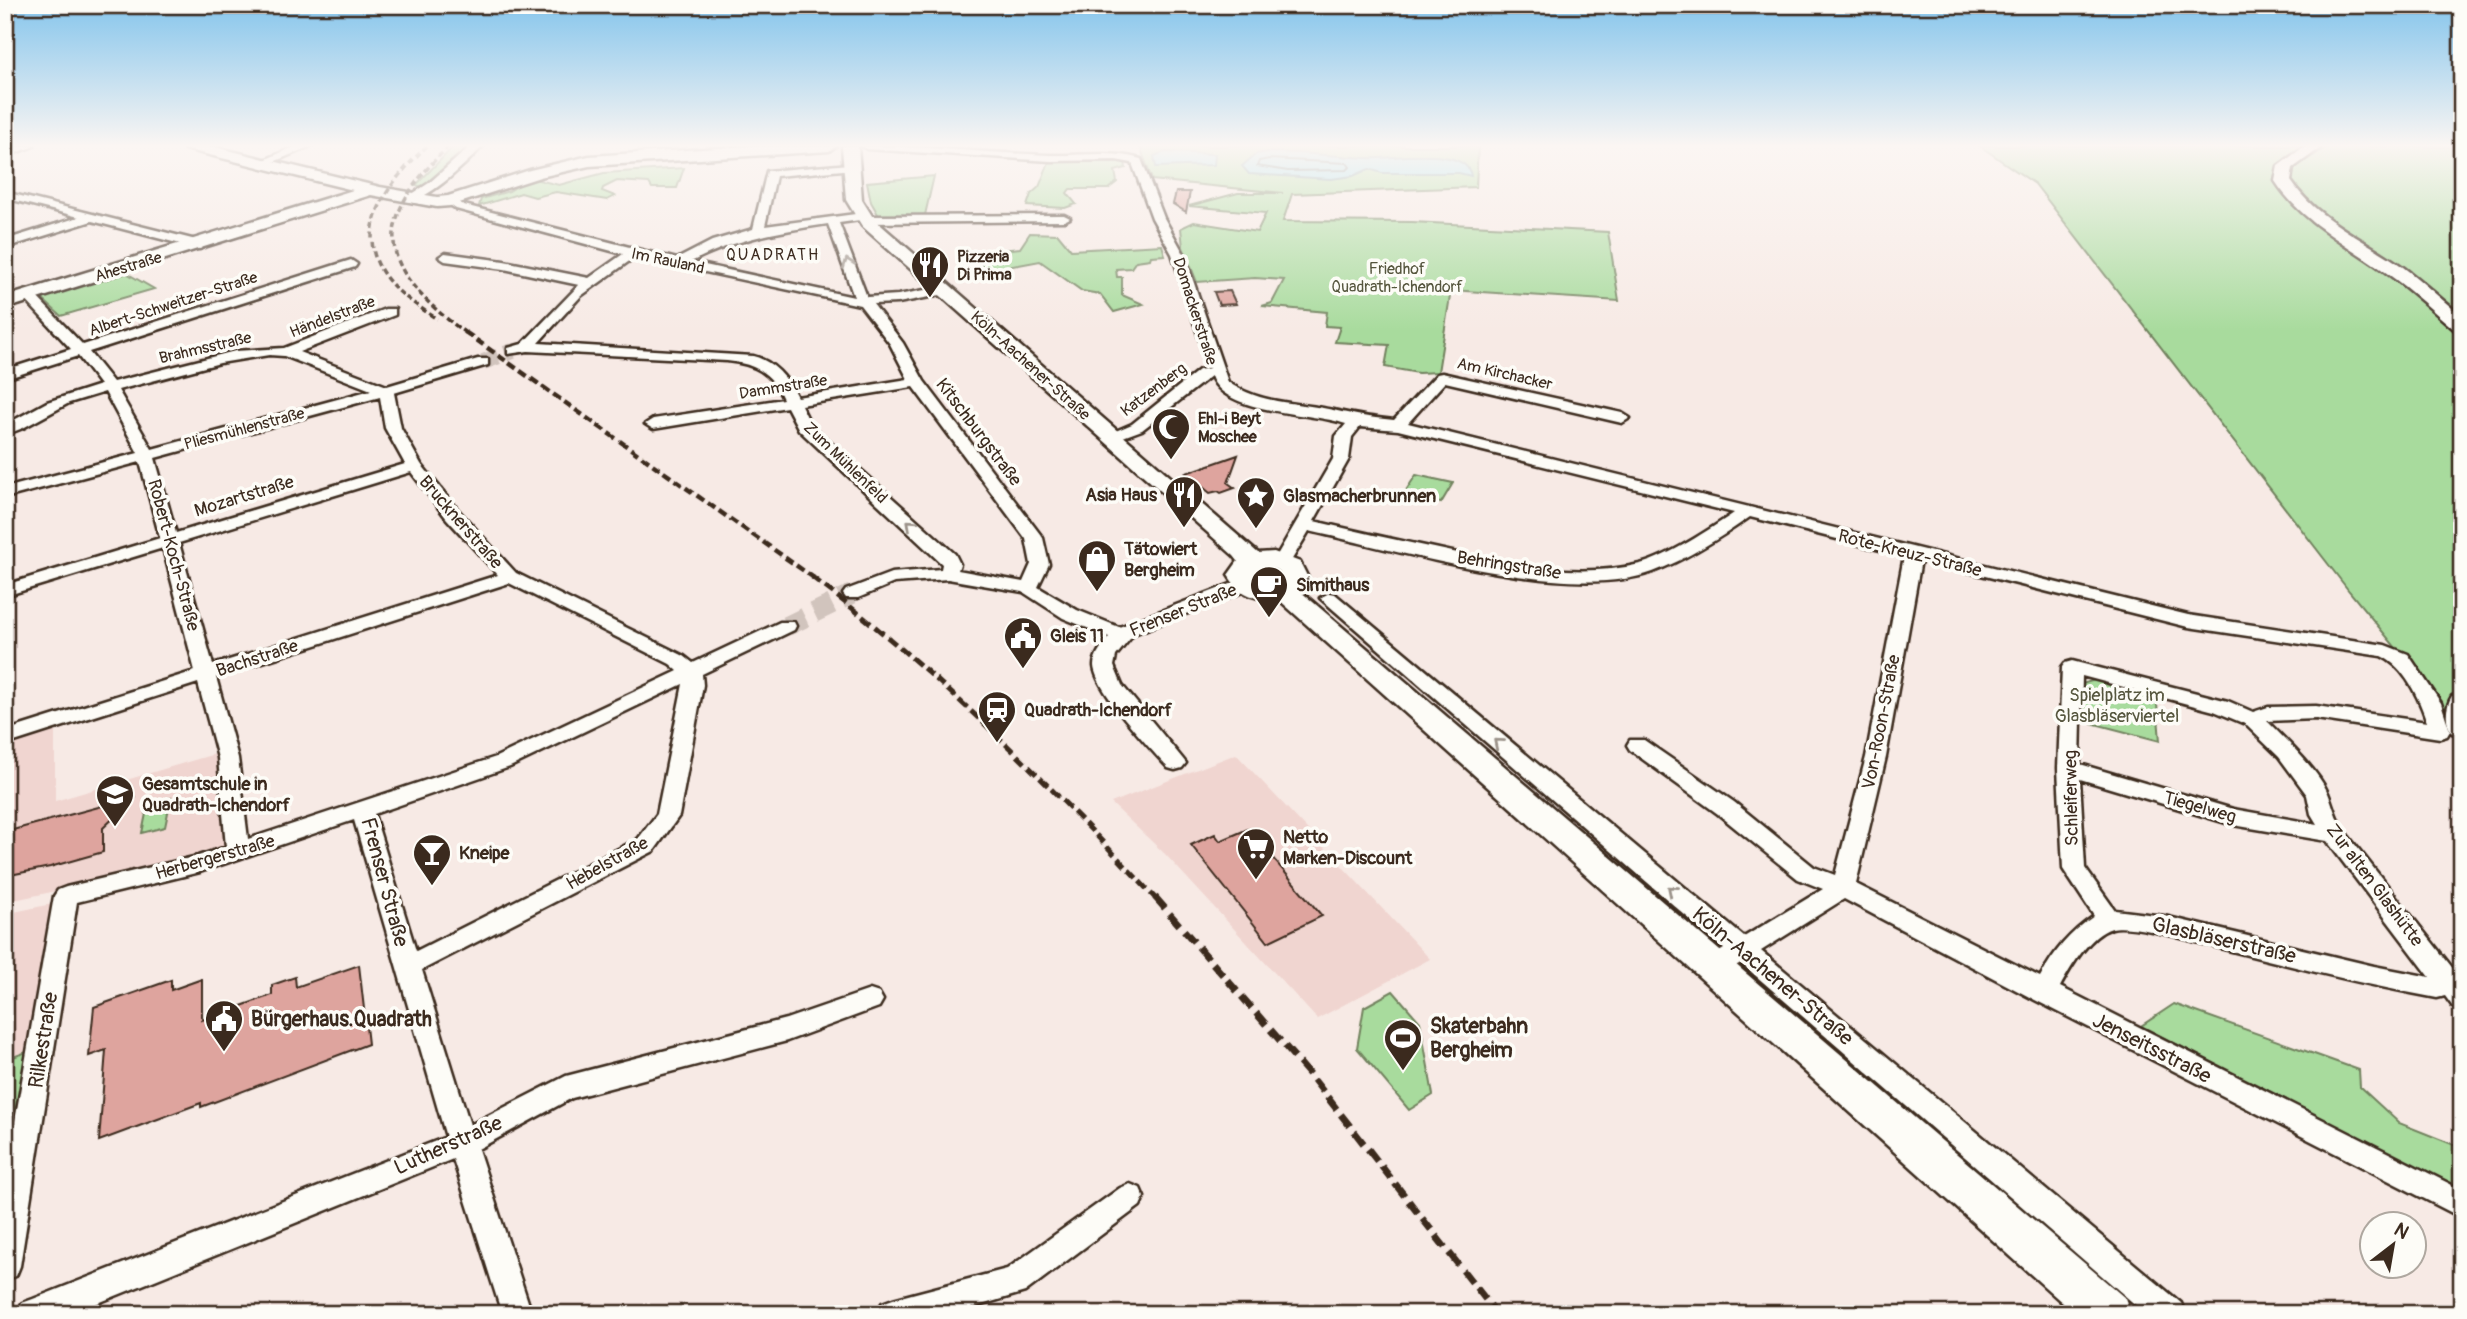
<svg xmlns="http://www.w3.org/2000/svg" width="2467" height="1319" font-family="Pangolin,sans-serif">
	<style>
		.built { fill: #f0d5d0 }
		.green { fill: #a8db9d; stroke: #72825e; stroke-width: 2 }
		.water { fill: #91def1; stroke: #6f969d; stroke-width: 2 }
		.lines { fill: none; stroke-linecap: round; stroke-linejoin: round }
		.shore { stroke: #5d7272; stroke-width: 2 }
		.building { fill: #dea49e; stroke: #3b2a1e; stroke-width: 2 }
		.street-tunnel-far1 { stroke: #d1c4bd; stroke-width: 16; stroke-dasharray: 16 8; stroke-linecap: butt }
		.street-tunnel { stroke: #d1c4bd; stroke-width: 20; stroke-dasharray: 20 10; stroke-linecap: butt }
		.street-casing { stroke: #3b2a1e; stroke-width: 5 }
		.secondary-casing { stroke: #3b2a1e; stroke-width: 5 }
		.street { fill: #fdfcf7; fill-rule: evenodd }
		.secondary { fill: #fdfcf7; fill-rule: evenodd }
		.rail-far3 { stroke: #3b2a1e; stroke-width: 3.5; stroke-dasharray: 6 3.5; stroke-linecap: butt }
		.rail-far2 { stroke: #3b2a1e; stroke-width: 4.5; stroke-dasharray: 9 4.5; stroke-linecap: butt }
		.rail-far1 { stroke: #3b2a1e; stroke-width: 5; stroke-dasharray: 11 5; stroke-linecap: butt }
		.rail { stroke: #3b2a1e; stroke-width: 7; stroke-dasharray: 15 7; stroke-linecap: butt }
		.oneway { stroke: #9c938a }
		.labels { text-anchor: middle; stroke-width: 7; stroke-linejoin: round; paint-order: stroke }
		.far-neighbourhood-label { font-size: 16px; letter-spacing: 2px; fill: #3b2a1e; stroke: #fdfcf7 }
		.far-poi-label { font-size: 16px; font-weight: bold; fill: #3b2a1e; stroke: #fdfcf7; text-anchor: start }
		.far-street-label { font-size: 16px; fill: #3b2a1e; stroke: #fdfcf7 }
		.far-park-label { font-size: 16px; fill: #56563e; stroke: #fdfcf7 }
		.street-label { font-size: 18px; fill: #3b2a1e; stroke: #fdfcf7 }
		.poi-label { font-size: 18px; font-weight: bold; fill: #3b2a1e; stroke: #fdfcf7; text-anchor: start }
		.park-label { font-size: 18px; fill: #56563e; stroke: #fdfcf7 }
		.near-street-label { font-size: 21px; fill: #3b2a1e; stroke: #fdfcf7 }
		.near-poi-label { font-size: 21px; font-weight: bold; fill: #3b2a1e; stroke: #fdfcf7; text-anchor: start }
	</style>
	<rect width="100%" height="100%" fill="#f7eae5"/>
	<filter id="ink" filterUnits="userSpaceOnUse"><feTurbulence type="fractalNoise" baseFrequency=".0143" numOctaves="2"/><feDisplacementMap in="SourceGraphic" scale="14" xChannelSelector="R" yChannelSelector="G"/><feConvolveMatrix kernelMatrix="1 2 1 2 8 2 1 2 1" color-interpolation-filters="sRGB"/></filter>
	<g filter="url(#ink)">
		<path class="built" d="M55 728V801L218 753 228 854 5 902V744Z
			M1236 754 1430 959 1317 1019 1165 854 1111 803Z
			M56 903 32 1050 5 1060V914Z"/>
		<path class="green" d="M454 146H474L430 186H415Z
			M1140 146H1478L1476 187 1292 194 1283 221 1412 222 1608 232 1619 301 1451 290 1438 372 1418 373 1385 367 1389 345 1335 342 1340 327 1325 326 1327 312 1262 306 1272 303 1284 280 1255 278 1197 282 1183 247 1181 228 1194 222 1257 232 1266 213 1189 206 1238 193H1283L1152 180Z
			M1980 146H2306L2286 158 2301 163 2330 146 2462 147V716L2437 709 2429 688 2349 591 2035 184Z
			M1049 162H1125L1126 168 1115 171 1117 182 1108 189H1070L1067 193 1076 204 1065 208 1027 206 1031 194 1039 187Z
			M684 168 677 188H652L649 183 617 181 603 188 602 191 615 196 607 200 556 192 535 197 521 193 479 206 481 199 509 191 530 178 559 185 604 173Z
			M934 176 925 215 879 216 871 202 867 182Z
			M1030 233 1058 234 1071 250 1162 245 1165 255 1151 256 1150 259 1136 261 1131 268 1116 269 1117 277H1122V295L1143 304 1114 312 1100 294 1082 291 1040 261 986 271 973 253 1020 248Z
			M123 271 154 289 61 316 39 296Z
			M1416 475 1453 483 1441 503 1403 495Z
			M2101 678 2156 692 2160 741 2076 719 2079 685Z
			M171 798 165 827 142 833 148 804Z
			M1393 991 1420 1022 1433 1095 1409 1110 1357 1048 1364 1007Z
			M2174 1004 2359 1070 2360 1087 2399 1123 2462 1148V1191L2141 1026Z
			M32 1050 5 1208V1060Z"/>
		<path class="water" d="M1165 152 1215 154 1214 165 1156 167 1154 156Z
			M1268 152C1301 152 1333 156 1366 158 1387 160 1467 144 1471 176L1459 173H1382L1369 169 1353 176 1331 179 1249 174 1242 166 1256 154Z"/>
		<g class="lines">
			<path class="shore" d="M1269 159 1347 163 1350 167 1347 170 1288 171 1257 166 1259 161Z"/>
		</g>
		<path class="building" d="M1176 192H1190L1186 212 1173 204Z
			M1230 291 1236 304 1219 305 1214 292Z
			M1238 455 1228 483 1235 488 1221 493 1218 491 1210 493 1186 473Z
			M136 797 103 828V852L50 867 5 876V832Z
			M1248 829 1322 916 1268 942 1191 845 1215 834 1220 841Z
			M359 965 368 1044 201 1107V1103L99 1141 106 1050 89 1056 94 1007 171 980V990L202 979V1020L272 995V985L295 977 296 987Z"/>
		<g class="lines">
			<path class="street-tunnel-far1" d="M483 362 513 351"/>
			<path class="street-tunnel" d="M787 626 852 594"/>
			<defs>
				<path id="street" d="M17 146H34L5 157V150Z
					M296 146H311L264 166 255 164Z
					M471 146H483C470 160 427 202 409 200V196L429 183Z
					M862 146C925 146 987 153 1050 155 1081 156 1110 150 1141 159L1164 218 1184 254 1228 382C1257 402 1289 402 1323 408 1347 413 1369 418 1394 420L1437 374 1442 373 1622 413 1630 418 1622 423 1445 382 1408 423 2188 615 2385 645 2408 654 2441 703 2450 731 2447 736 2440 738 2316 719 2267 721C2285 739 2318 770 2328 793 2333 805 2335 816 2342 828L2462 980V1010L2453 1007 2445 996 2437 998C2361 984 2287 965 2212 946 2192 941 2131 923 2112 928 2089 935 2071 967 2060 987L2462 1190V1218L2035 1000 1844 899 1761 951 2181 1303 2185 1314H2146L1741 963 1716 976 1707 973 1704 966 1707 959 1724 949 1320 598 1329 593 1335 594 1744 937 1823 889 1798 879 1718 814 1630 750 1627 745 1630 740H1644L1734 802 1814 867 1835 875 1866 757 1904 556 1750 517C1720 538 1687 559 1653 572 1570 603 1396 550 1309 531L1288 566H1276L1273 562 1333 459 1336 436 1346 424C1313 412 1224 415 1211 376L1142 430 1112 441 1104 436 1132 424 1199 370 1209 368 1172 254 1152 218 1132 163 1116 160 1051 161 867 149ZM1360 427 1398 430 1734 513C1710 529 1668 557 1640 564 1574 580 1504 563 1439 549 1397 540 1355 531 1314 521L1349 459 1352 437ZM1921 560 2188 627 2381 656C2405 667 2419 698 2427 722L2316 706 2268 707 2253 712 2228 701 2072 661 2065 663 2062 667 2058 768 2063 869 2094 916C2069 933 2054 952 2040 977L1856 884 1886 757ZM2082 676 2214 711 2245 724 2279 757 2307 795 2311 814 2317 824 2233 809 2080 764ZM2080 779 2233 825 2327 841 2430 977 2374 966 2164 916 2115 910 2085 868Z
					M850 164 855 167 854 169 776 176 765 226 863 213 868 216 1064 215 1070 218 1064 221 866 223 860 220 839 223 867 297 898 295 946 286 952 290 946 294 898 303 873 304 903 343 924 381 1043 538 1049 564 1038 587 1077 610 1119 627 1241 580H1253L1256 584 1253 588 1134 634 1116 656 1114 666 1122 685 1182 758 1186 763 1182 768 1175 770 1168 768C1150 748 1096 691 1094 666 1094 655 1103 645 1109 637L1063 618 1023 592 948 579 894 583 858 598H846L843 594 846 590 891 573 941 569 942 564 799 430 787 407 653 429 645 424 653 419 783 399C771 372 755 364 727 361L528 351 508 354V348L522 344 579 285 504 269 445 261 439 257 445 253 504 261 589 278 623 254 456 209 444 201 450 198 464 205 677 259 712 241 753 229 767 171ZM828 224 854 297 691 262C737 238 777 232 828 224ZM635 257 860 305 890 344 908 379 797 397C788 378 773 361 753 356L538 343 581 296ZM913 387 1026 539 1031 564 1023 582 958 570 960 564 955 554 811 425 801 405Z
					M5 192 204 242 206 245 200 249 92 221 5 248V240L79 217 5 198Z
					M351 260 357 264 355 267 89 352 113 382 235 351 284 348 385 309H395V315L299 352 387 386 478 359H488V365L394 393 401 428 421 464 459 511 516 573 684 656 693 663 780 622H794L796 626 794 630 702 674 703 685 679 816 654 851 422 970 470 1125 566 1076 786 1019 870 990 879 993 883 1000 879 1007 787 1041 572 1098 478 1149 532 1314H502L453 1159 71 1314H18L22 1303 33 1299 446 1137 354 820 200 872 77 902 20 1266 16 1276 5 1280V1179L54 896 58 890 66 887 198 856 226 847 218 758 198 683 5 745V731L195 671 163 548 5 596V585L160 538 140 462 5 498V488L138 453 105 392 69 403 23 428 5 435V425L47 402 100 385 78 356 5 379V370L71 349 22 296 28 292 33 293 83 345ZM269 355 284 356 371 390 152 449 118 390 220 363ZM380 397 385 428 405 464 176 533 155 458ZM411 472 447 519 498 575 213 665 179 543ZM509 583 670 664 678 671 496 757 248 839 238 758 216 677ZM683 684 657 814 638 839 416 951 374 814 510 767Z
					M1130 1184 1140 1188 1144 1197 1140 1206 1025 1292 951 1314H878L882 1303 893 1299 1007 1269 1120 1188Z"/>
				<path id="secondary" d="M183 146H211L380 187 437 197 448 196 530 170 589 156 750 146H836L829 151 589 166 540 177 450 206 437 207 371 195 5 309V297L353 190 185 149Z
					M842 146H858L862 200 874 219 1258 553 1274 552 1300 562 1308 578 1299 590 2125 1298 2131 1314H2075L1277 598C1255 601 1239 594 1228 575L1238 561 1234 556 862 226 846 200ZM1269 567 1279 571 1282 577 1267 583 1254 575 1259 569Z
					M2305 146H2323L2293 168 2291 181C2317 220 2366 240 2403 267 2423 282 2442 300 2462 316V332L2455 330C2433 311 2412 291 2388 274 2349 245 2302 223 2275 181L2278 166Z
					M2462 694V736L2452 733C2445 723 2445 707 2452 696Z"/>
			</defs>
			<use href="#street" class="street-casing"/>
			<use href="#secondary" class="secondary-casing"/>
			<use href="#street" class="street"/>
			<use href="#secondary" class="secondary"/>
			<path class="rail-far3" d="M427 146C393 178 352 226 383 273 396 293 418 306 437 319
				M449 146C368 224 378 269 467 334"/>
			<path class="rail-far2" d="M465 332 814 578"/>
			<path class="rail-far1" d="M812 577C937 671 1050 784 1156 899"/>
			<path class="rail" d="M1155 897 1310 1075 1497 1314"/>
		</g>
		<defs><path id="oneway-chevron" d="M-2-3.5L2.5 0L-2 3.5" fill="none" stroke-width="1.6" stroke-linecap="round" stroke-linejoin="round" transform="scale(1.75)"/></defs>
		<g class="oneway">
			<use href="#oneway-chevron" transform="translate(848 263) rotate(-110)"/>
			<use href="#oneway-chevron" transform="translate(911 524) rotate(-138)"/>
			<use href="#oneway-chevron" transform="translate(1498 743) rotate(-140)"/>
			<use href="#oneway-chevron" transform="translate(1672 890) rotate(-140)"/>
		</g>
	</g>
	<linearGradient id="sky" x2="0" y2="1"><stop stop-color="#85c5ec"/><stop offset="0.44" stop-color="#fbf6f3"/><stop offset="1" stop-color="#fbf6f3" stop-opacity="0"/></linearGradient>
	<rect width="2467" height="331" fill="url(#sky)"/>
	<defs>
		<symbol id="restaurant-pin" viewBox="-11 -11 22 30"><path d="M0 17L-7.5 6A9.5 9.5 0 1 1 7.5 6Z" fill="#3b2a1e" stroke="#fdfcf7"/><path d="M-5-6h1v4h1v-4h1v4h1v-4h1v5L-1.5 .5V6h-2V.5L-5-1ZM5-6V6H3V1.5H1.5Q1.5-4 5-6Z" fill="#fff"/></symbol>
		<symbol id="mosque-pin" viewBox="-11 -11 22 30"><path d="M0 17L-7.5 6A9.5 9.5 0 1 1 7.5 6Z" fill="#3b2a1e" stroke="#fdfcf7"/><path d="M3.5-4.9A6 6 0 1 0 3.5 4.9A5 5 0 1 1 3.5-4.9Z" fill="#fff"/></symbol>
		<symbol id="sight-pin" viewBox="-11 -11 22 30"><path d="M0 17L-7.5 6A9.5 9.5 0 1 1 7.5 6Z" fill="#3b2a1e" stroke="#fdfcf7"/><path d="M0-6L1.8-2.2L6-1.7L2.9 1.2L3.7 5.4L0 3.3L-3.7 5.4L-2.9 1.2L-6-1.7L-1.8-2.2Z" fill="#fff"/></symbol>
		<symbol id="shop-pin" viewBox="-11 -11 22 30"><path d="M0 17L-7.5 6A9.5 9.5 0 1 1 7.5 6Z" fill="#3b2a1e" stroke="#fdfcf7"/><path d="M-5-2.5h2.3a2.7 3.5 0 0 1 5.4 0H5L5.5 6h-11ZM-1.5-2.5h3a1.5 2.3 0 0 0-3 0Z" fill="#fff"/></symbol>
		<symbol id="cafe-pin" viewBox="-11 -11 22 30"><path d="M0 17L-7.5 6A9.5 9.5 0 1 1 7.5 6Z" fill="#3b2a1e" stroke="#fdfcf7"/><path d="M-5.5-4.5H6V0H3Q3 3.5 0 3.5H-2.5Q-5.5 3.5-5.5 0ZM3-3.2v2h1.7v-2ZM-6 4.5H4V6H-6Z" fill="#fff"/></symbol>
		<symbol id="civic-pin" viewBox="-11 -11 22 30"><path d="M0 17L-7.5 6A9.5 9.5 0 1 1 7.5 6Z" fill="#3b2a1e" stroke="#fdfcf7"/><path d="M-.6-6.5H3V-4.5H.6V-3L4-1V1h2V6H-6V1h2V-1L-.6-3ZM-1.2 2.5V6h2.4V2.5Z" fill="#fff"/></symbol>
		<symbol id="station-pin" viewBox="-11 -11 22 30"><path d="M0 17L-7.5 6A9.5 9.5 0 1 1 7.5 6Z" fill="#3b2a1e" stroke="#fdfcf7"/><path d="M-3-6H3Q5-6 5-4V2Q5 4 3 4L4.5 6H3L1.5 4h-3L-3 6H-4.5L-3 4Q-5 4-5 2V-4Q-5-6-3-6ZM-3.5-4v3h7v-3ZM-3.5 1v1.5H-2V1ZM2 1v1.5H3.5V1Z" fill="#fff"/></symbol>
		<symbol id="school-pin" viewBox="-11 -11 22 30"><path d="M0 17L-7.5 6A9.5 9.5 0 1 1 7.5 6Z" fill="#3b2a1e" stroke="#fdfcf7"/><path d="M0-5L7-2L0 1L-7-2ZM-4 1L0 2.5L4 1V4Q0 6-4 4Z" fill="#fff"/></symbol>
		<symbol id="supermarket-pin" viewBox="-11 -11 22 30"><path d="M0 17L-7.5 6A9.5 9.5 0 1 1 7.5 6Z" fill="#3b2a1e" stroke="#fdfcf7"/><path d="M-6-5.5h2.5l.6 2H6L4.5 2H-2.5L-4.4-4H-6ZM-1.5 3.2a1.3 1.3 0 1 0 .1 0ZM3 3.2a1.3 1.3 0 1 0 .1 0Z" fill="#fff"/></symbol>
		<symbol id="bar-pin" viewBox="-11 -11 22 30"><path d="M0 17L-7.5 6A9.5 9.5 0 1 1 7.5 6Z" fill="#3b2a1e" stroke="#fdfcf7"/><path d="M-6-5H6L.8 .8V4.5H3.5V6h-7V4.5H-.8V.8Z" fill="#fff"/></symbol>
		<symbol id="stadium-pin" viewBox="-11 -11 22 30"><path d="M0 17L-7.5 6A9.5 9.5 0 1 1 7.5 6Z" fill="#3b2a1e" stroke="#fdfcf7"/><path d="M0-5a6.5 5 0 1 0 0 10a6.5 5 0 1 0 0-10ZM-3.5-1.8h7v3.6h-7Z" fill="#fff"/></symbol>
	</defs>
	<g fill-rule="evenodd">
		<use href="#restaurant-pin" x="908" y="243" width="44" height="60"/>
		<use href="#mosque-pin" x="1149" y="405" width="44" height="60"/>
		<use href="#restaurant-pin" x="1162" y="473" width="44" height="60"/>
		<use href="#sight-pin" x="1234" y="474" width="44" height="60"/>
		<use href="#shop-pin" x="1075" y="537" width="44" height="60"/>
		<use href="#cafe-pin" x="1247" y="563" width="44" height="60"/>
		<use href="#civic-pin" x="1001" y="614" width="44" height="60"/>
		<use href="#station-pin" x="975" y="688" width="44" height="60"/>
		<use href="#school-pin" x="93" y="772" width="44" height="60"/>
		<use href="#supermarket-pin" x="1234" y="825" width="44" height="60"/>
		<use href="#bar-pin" x="410" y="831" width="44" height="60"/>
		<use href="#civic-pin" x="202" y="997" width="44" height="60"/>
		<use href="#stadium-pin" x="1381" y="1016" width="44" height="60"/>
	</g>
	<g class="labels">
		<g class="far-neighbourhood-label">
			<text x="773" y="260">QUADRATH</text>
		</g>
		<g class="far-poi-label">
			<text x="957" y="262">Pizzeria<tspan x="957" dy="18">Di Prima</tspan></text>
			<text x="1198" y="424">Ehl-i Beyt<tspan x="1198" dy="18">Moschee</tspan></text>
		</g>
		<g class="far-street-label">
			<text transform="translate(668 260) rotate(12)" y="6">Im Rauland</text>
			<text transform="translate(128 266) rotate(-17)" y="6">Ahestraße</text>
			<text transform="translate(173 303) rotate(-18)" y="6">Albert-Schweitzer-Straße</text>
			<text transform="translate(1196 311) rotate(72)" y="6">Domackerstraße</text>
			<text transform="translate(332 316) rotate(-21)" y="6">Händelstraße</text>
			<text transform="translate(205 347) rotate(-13)" y="6">Brahmsstraße</text>
			<text transform="translate(1031 365) rotate(42)" y="6">Köln-Aachener-Straße</text>
			<text transform="translate(1505 373) rotate(13)" y="6">Am Kirchacker</text>
			<text transform="translate(783 386) rotate(-9)" y="6">Dammstraße</text>
			<text transform="translate(1153 389) rotate(-37)" y="6">Katzenberg</text>
			<text transform="translate(244 428) rotate(-15)" y="6">Pliesmühlenstraße</text>
			<text transform="translate(846 462) rotate(44)" y="6">Zum Mühlenfeld</text>
		</g>
		<g class="far-park-label">
			<text x="1397" y="274">Friedhof<tspan x="1397" dy="18">Quadrath-Ichendorf</tspan></text>
		</g>
		<g class="street-label">
			<text transform="translate(979 432) rotate(53)" y="6">Kitschburgstraße</text>
			<text transform="translate(244 496) rotate(-17)" y="6">Mozartstraße</text>
			<text transform="translate(461 522) rotate(49)" y="6">Brucknerstraße</text>
			<text transform="translate(1910 553) rotate(14)" y="6">Rote-Kreuz-Straße</text>
			<text transform="translate(174 555) rotate(75)" y="6">Robert-Koch-Straße</text>
			<text transform="translate(1509 565) rotate(9)" y="6">Behringstraße</text>
			<text transform="translate(1183 610) rotate(-22)" y="6">Frenser Straße</text>
			<text transform="translate(257 658) rotate(-18)" y="6">Bachstraße</text>
			<text transform="translate(1881 722) rotate(-79)" y="6">Von-Roon-Straße</text>
			<text transform="translate(2071 798) rotate(-91)" y="6">Schleiferweg</text>
			<text transform="translate(2200 807) rotate(16)" y="6">Tiegelweg</text>
			<text transform="translate(215 857) rotate(-16)" y="6">Herbergerstraße</text>
			<text transform="translate(607 863) rotate(-29)" y="6">Hebelstraße</text>
			<text transform="translate(2375 885) rotate(53)" y="6">Zur alten Glashütte</text>
		</g>
		<g class="poi-label">
			<text x="1157" y="501" text-anchor="end">Asia Haus</text>
			<text x="1283" y="502">Glasmacherbrunnen</text>
			<text x="1124" y="555">Tätowiert<tspan x="1124" dy="21">Bergheim</tspan></text>
			<text x="1296" y="591">Simithaus</text>
			<text x="1050" y="642">Gleis 11</text>
			<text x="1024" y="716">Quadrath-Ichendorf</text>
			<text x="142" y="790">Gesamtschule in<tspan x="142" dy="21">Quadrath-Ichendorf</tspan></text>
			<text x="1283" y="843">Netto<tspan x="1283" dy="21">Marken-Discount</tspan></text>
			<text x="459" y="859">Kneipe</text>
		</g>
		<g class="park-label">
			<text x="2117" y="701">Spielplatz im<tspan x="2117" dy="21">Glasbläserviertel</tspan></text>
		</g>
		<g class="near-street-label">
			<text transform="translate(385 882) rotate(75)" y="7">Frenser Straße</text>
			<text transform="translate(2224 940) rotate(13)" y="7">Glasbläserstraße</text>
			<text transform="translate(1773 976) rotate(40)" y="7">Köln-Aachener-Straße</text>
			<text transform="translate(43 1040) rotate(-81)" y="7">Rilkestraße</text>
			<text transform="translate(2152 1048) rotate(27)" y="7">Jenseitsstraße</text>
			<text transform="translate(448 1145) rotate(-24)" y="7">Lutherstraße</text>
		</g>
		<g class="near-poi-label">
			<text x="251" y="1026">Bürgerhaus.Quadrath</text>
			<text x="1430" y="1033">Skaterbahn<tspan x="1430" dy="24">Bergheim</tspan></text>
		</g>
	</g>
	<rect width="2467" height="1319" fill="none" stroke="#fdfcf7" stroke-width="28"/>
	<rect x="14" y="14" width="2439" height="1291" fill="none" stroke="#3b2a1e" stroke-width="2.5" filter="url(#ink)"/>
	<g transform="translate(2393 1245) rotate(31)"><circle r="33" fill="#fdfcf7" stroke="#afa8a0" stroke-width="2"/>
	<path d="M0-5L12 26L0 18L-12 26Z" fill="#3b2a1e"/>
	<text y="-10" font-size="19" font-weight="bold" text-anchor="middle" fill="#3b2a1e">N</text>
	</g>
</svg>
